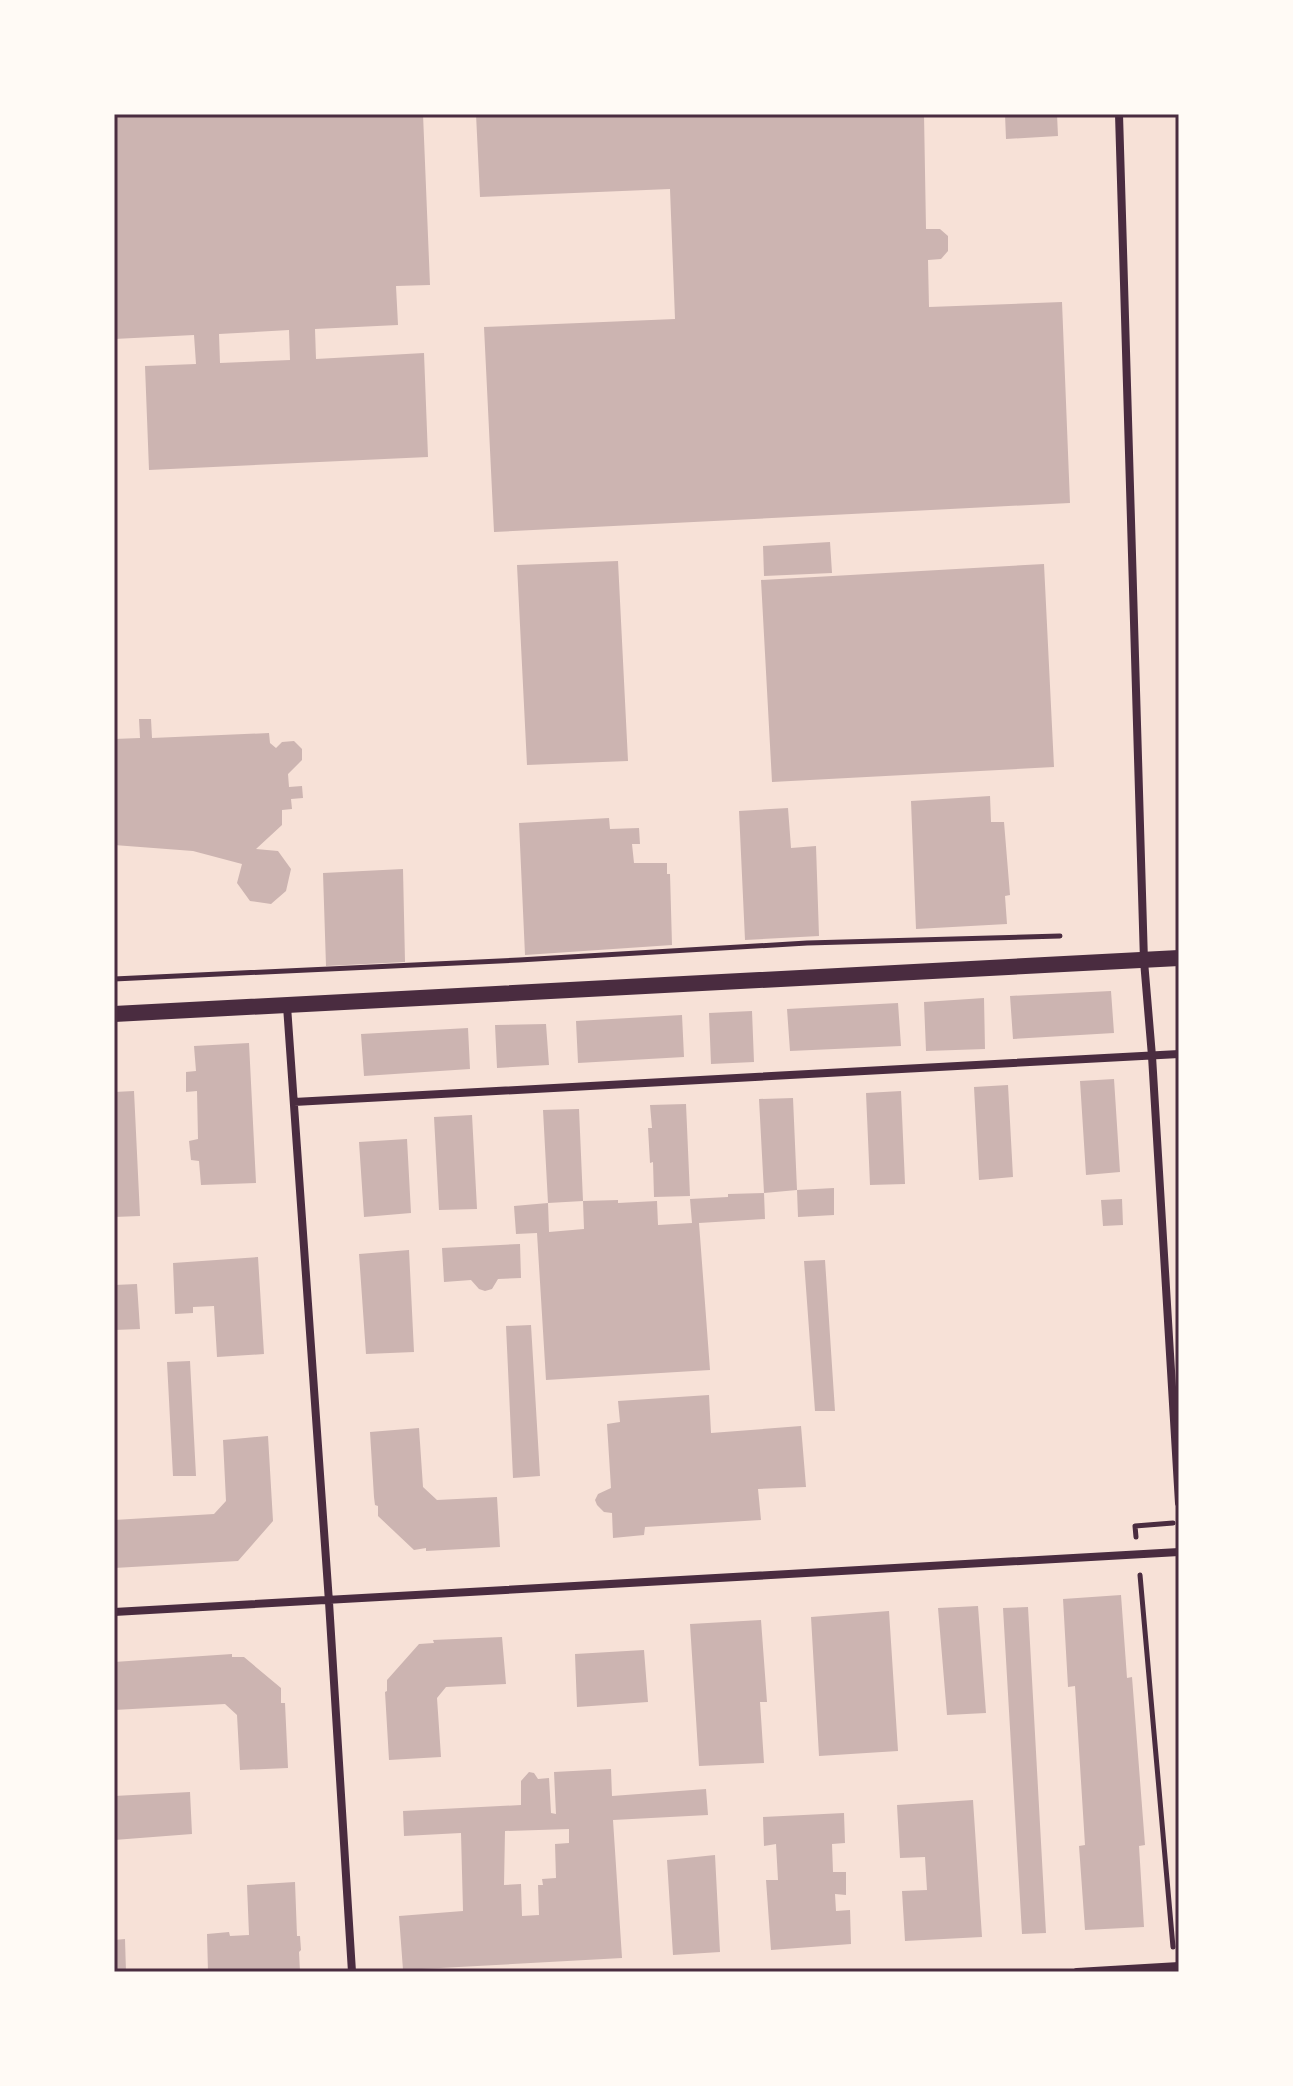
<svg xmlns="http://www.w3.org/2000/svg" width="1293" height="2086" font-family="'PT Sans',sans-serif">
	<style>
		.building { fill: #ccb4b1; fill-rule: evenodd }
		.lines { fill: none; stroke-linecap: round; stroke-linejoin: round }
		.path { stroke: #4a2c40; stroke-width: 5 }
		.minor { stroke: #4a2c40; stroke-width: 8 }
		.secondary { stroke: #4a2c40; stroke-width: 16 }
		.neatline { fill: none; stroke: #4a2c40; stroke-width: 3 }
	</style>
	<rect width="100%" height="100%" fill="#f7e1d7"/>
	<path class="building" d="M114 114H423L430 285 396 286 398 325 315 329 316 359 424 353 428 457 149 470 145 366 196 364 194 335 114 339ZM289 330 290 360 220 363 219 334Z
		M476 114H924L926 229H940L948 236V251L941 259 928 260 929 307 1062 302 1070 503 494 532 484 327 675 319 670 189 480 197Z
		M1005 114H1057L1058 136 1006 139Z
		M830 542 832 573 764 576 763 546Z
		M618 561 628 761 527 765 517 565Z
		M1044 564 1054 767 772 782 761 580Z
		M139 719H151L152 738 269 733 270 743 276 748 282 742 294 741 302 749V760L288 774 289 787 302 786 303 798 291 799 292 809 282 810V825L256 849 278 851 291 869 286 891 271 904 250 901 237 883 242 864 193 851 114 845V739L140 738Z
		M990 796 991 822H1004L1010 895 1005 896 1007 924 916 929 911 801Z
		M788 808 791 848 816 846 819 936 745 940 739 811Z
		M609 818 610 829 639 828 640 844H632L634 863H667V874H670L672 945 525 955 519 823Z
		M403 869 405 962 326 966 323 873Z
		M1111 991 1114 1033 1013 1039 1010 996Z
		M984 998 985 1049 926 1051 924 1002Z
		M898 1003 901 1046 790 1051 787 1009Z
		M752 1011 754 1062 711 1064 709 1013Z
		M682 1015 684 1057 578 1063 576 1021Z
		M546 1024 549 1065 497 1068 495 1025Z
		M468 1028 470 1069 364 1076 361 1034Z
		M249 1043 256 1183 201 1185 199 1161 191 1160 189 1141 198 1139 197 1091 186 1092V1072L196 1071 194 1046Z
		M1114 1079 1120 1172 1086 1175 1080 1081Z
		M1008 1085 1013 1177 979 1180 974 1087Z
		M134 1091 140 1216 114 1217V1092Z
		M901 1091 905 1184 870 1185 866 1093Z
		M793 1098 797 1190 834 1188V1215L798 1217 797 1190 764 1193 765 1219 699 1223 710 1370 546 1380 537 1233 516 1234 514 1206 548 1203 549 1232 584 1229 583 1201 618 1200V1203L657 1201 658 1225 692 1223 690 1199 728 1197V1194L764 1193 759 1099Z
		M686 1104 690 1196 654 1197 653 1162 650 1163 648 1128H652L650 1105Z
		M579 1109 583 1201 548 1203 543 1110Z
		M472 1115 477 1209 439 1210 434 1117Z
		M407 1139 411 1213 364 1217 359 1142Z
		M1122 1199 1123 1225 1103 1226 1101 1200Z
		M520 1244 521 1278 498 1279 492 1289 485 1291 479 1289 471 1280 444 1282 442 1248Z
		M409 1250 414 1352 366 1354 359 1254Z
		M258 1257 264 1354 217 1357 214 1306 193 1307V1313L175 1314 173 1263Z
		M825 1260 835 1411H815L804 1261Z
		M137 1284 140 1329 114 1330V1285Z
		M531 1325 540 1476 513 1478 506 1326Z
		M190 1361 196 1476H173L167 1362Z
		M709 1395 711 1433 801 1426 806 1487 758 1489 761 1520 645 1527 644 1535 613 1538 612 1513 604 1512 597 1505 595 1500 598 1494 611 1488 607 1424 620 1422 618 1401Z
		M419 1428 423 1487 437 1500 497 1497 500 1547 426 1551V1548L414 1550 378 1516V1506L375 1505 374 1497 370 1432Z
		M268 1436 273 1521 238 1561 114 1568V1520L214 1514 226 1501 223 1440Z
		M1121 1595 1127 1678 1132 1677 1145 1845 1139 1846 1144 1927 1085 1930 1079 1846 1085 1845 1075 1686 1068 1687 1063 1599Z
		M978 1606 986 1713 947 1715 938 1608Z
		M1028 1607 1046 1933 1022 1934 1003 1608Z
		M889 1611 898 1751 819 1756 811 1617Z
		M761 1620 767 1702H760L764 1763 699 1766 690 1624Z
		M502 1637 506 1684 446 1687 437 1698 441 1757 389 1760 385 1692 387 1691V1680L419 1644 434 1643 433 1640Z
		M644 1650 648 1702 577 1707 575 1654Z
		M232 1654V1657H244L281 1688V1703H285L288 1768 240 1770 237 1715 225 1704 114 1710V1662Z
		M611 1769 612 1796 706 1789 708 1815 613 1820 622 1958 403 1970 399 1916 463 1911 461 1833 404 1836 403 1811 521 1805V1781L529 1772 534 1773 538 1779 549 1778 551 1813 556 1814 554 1772ZM569 1829V1843L555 1844 556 1878 542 1879 543 1885H538L539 1915 522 1916 521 1884 504 1885 505 1831Z
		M190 1792 192 1834 114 1840V1796Z
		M973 1800 982 1937 905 1941 902 1891 927 1890 925 1857 900 1858 897 1805Z
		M844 1813 845 1843 832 1844 833 1872H846V1895L835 1894 836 1911 850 1910 851 1944 771 1950 766 1880H778L776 1844 764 1846 763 1817Z
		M715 1855 720 1952 673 1955 667 1860Z
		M295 1882 297 1936H300L301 1950 299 1952 300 1972H208L207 1934 229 1932 230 1936 249 1935 247 1885Z
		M125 1939 126 1972H114V1940Z"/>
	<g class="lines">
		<path class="path" d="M114 979 519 960 807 943 1060 936
			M1136 1537 1135 1526 1173 1523
			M1140 1575 1173 1947"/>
		<path class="minor" d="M1119 114 1144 961 1152 1056 1179 1503
			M287 1006 329 1602 352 1972
			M294 1102 1179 1054
			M114 1612 1179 1552
			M1077 1972 1179 1966"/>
		<path class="secondary" d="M114 1014 1179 958"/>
	</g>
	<rect width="1293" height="2086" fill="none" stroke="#fffaf5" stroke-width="232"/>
	<rect x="116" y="116" width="1061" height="1854" class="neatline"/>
</svg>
